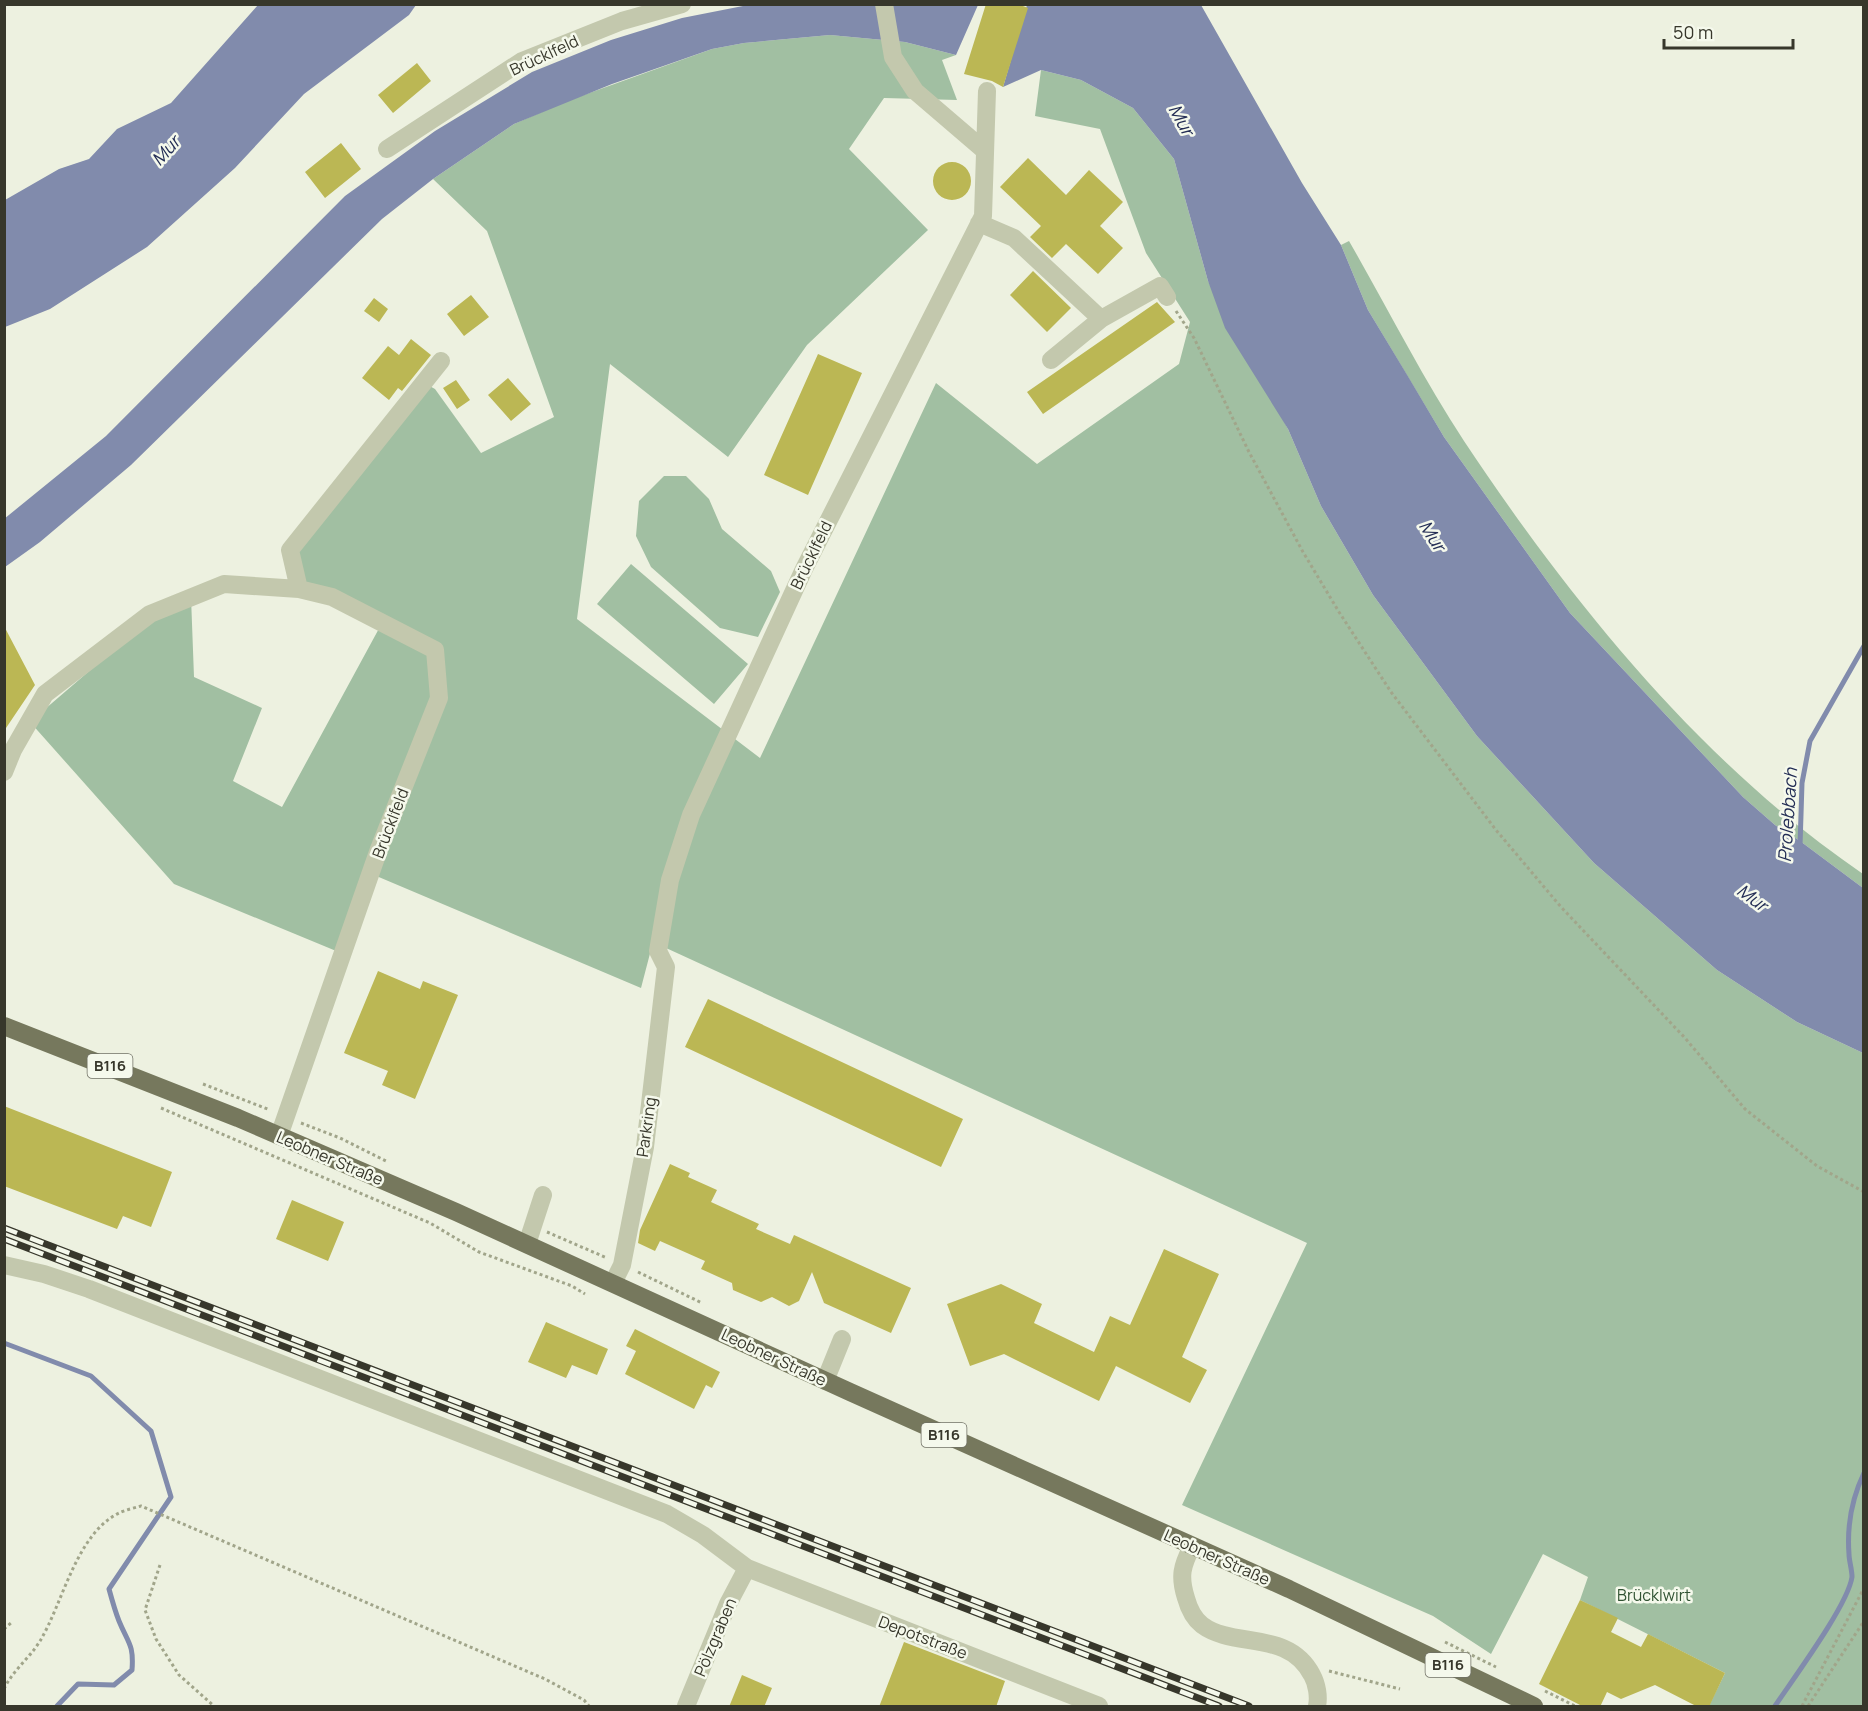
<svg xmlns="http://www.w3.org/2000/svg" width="1868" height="1711" font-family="Manrope,sans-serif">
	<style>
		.green { fill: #a1bfa2 }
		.water { fill: #818bac }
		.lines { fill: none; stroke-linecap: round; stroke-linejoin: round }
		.stream { stroke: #818bac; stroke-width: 5 }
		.building { fill: #bbb754 }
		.path { stroke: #a1a58a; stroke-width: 3; stroke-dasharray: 3 3; stroke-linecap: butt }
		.minor { stroke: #c3c8ad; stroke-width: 18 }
		.major { stroke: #76785d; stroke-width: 18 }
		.rail-casing { stroke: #37372b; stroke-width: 7 }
		.rail { stroke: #f5f9ec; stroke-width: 4.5; stroke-dasharray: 14; stroke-linecap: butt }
		.labels { text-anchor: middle; stroke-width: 5; stroke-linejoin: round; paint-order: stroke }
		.shield { fill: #f5f9ec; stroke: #707165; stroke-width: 1.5 }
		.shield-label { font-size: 15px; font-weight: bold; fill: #37372b }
		.street-label { font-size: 16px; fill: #37372b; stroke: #f5f9ec }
		.park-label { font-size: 16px; fill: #315333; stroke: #f5f9ec }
		.water-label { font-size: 18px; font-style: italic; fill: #242e55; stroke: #f5f9ec }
	</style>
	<rect width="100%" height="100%" fill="#edf1e0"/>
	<path class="green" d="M830 35 905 42 956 55 942 60 957 100 884 98 849 149 928 230 807 345 728 457 610 364 577 619 760 758 936 383 1037 464 1179 364 1190 322 1146 253 1100 129 1035 116 1041 70 1081 80 1133 108 1174 159 1208 281 1288 429 1321 506 1373 595 1477 736 1594 863 1717 970 1797 1022 1863 1053V1706H1709L1725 1673 1580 1600 1588 1577 1543 1554 1491 1654 1433 1616 1182 1505 1307 1243 653 942 641 988 374 875 341 953 174 884 30 722 160 610 191 597 194 677 262 708 233 781 282 807 382 623 299 589 290 550 424 383 435 389 481 453 554 417 487 231 433 179 514 124 567 101 712 49 744 43Z
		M1349 241C1387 307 1422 377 1464 441 1571 602 1703 765 1863 874V888L1800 841 1775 825 1743 797 1570 613 1444 437 1368 310 1341 245Z
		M664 476H686L709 499 722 529 771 571 780 592 758 637 720 628 651 567 636 536 639 501Z
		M631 564 748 664 714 704 597 604Z"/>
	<path class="water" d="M258 5H416L409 15 304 94 235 168 147 247 50 309 5 327V200L59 169 89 159 117 129 171 103Z
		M748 5H978L956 55 905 42 830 35 744 43 712 49 612 84 514 124 433 179 382 219 131 465 40 542 5 567 4 519 106 436 345 196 435 131 532 72 611 40 682 18Z
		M1027 5H1201L1302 183 1341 245 1368 310 1409 378 1444 437 1570 613 1743 797 1775 825 1800 841 1863 888V1053L1797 1022 1717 970 1594 863 1477 736 1373 595 1321 506 1288 429 1225 328 1208 281 1174 159 1133 108 1081 80 1041 70 1003 87Z"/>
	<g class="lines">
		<path class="stream" d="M1800 846 1802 783 1810 741 1864 646
			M4 1343 91 1376 151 1431 171 1497 109 1589C112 1600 115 1611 119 1621 128 1643 134 1644 132 1670L114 1685 78 1684 57 1706
			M1775 1706C1793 1679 1848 1605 1852 1577 1852 1569 1849 1561 1849 1554 1847 1527 1852 1498 1864 1473"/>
	</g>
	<path class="building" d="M986 4H1018L1028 8 1003 87 992 81 964 74Z
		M417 63 431 81 393 113 378 95Z
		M341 143 361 169 325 198 305 172Z
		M1028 158 1066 195 1089 170 1123 202 1100 226 1123 248 1098 274 1066 244 1052 258 1030 237 1041 226 1000 187Z
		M933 181a19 19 0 1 1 38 0a19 19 0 1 1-38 0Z
		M1033 271 1071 308 1047 332 1010 295Z
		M471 295 489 317 464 336 447 314Z
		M374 298 388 309 379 322 364 311Z
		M1157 302 1175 322 1043 414 1027 392Z
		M411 339 431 355 402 391 398 388 389 400 362 378 388 346 399 355Z
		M818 354 862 373 808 495 764 475Z
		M508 378 531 404 511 421 488 395Z
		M456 380 470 400 457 409 443 388Z
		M4 626 35 685 4 731Z
		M378 971 420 989 423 981 458 995 415 1099 382 1085 388 1071 344 1053Z
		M708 999 963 1119 941 1167 685 1047Z
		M4 1106 172 1172 151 1227 123 1216 117 1229 4 1186Z
		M670 1164 690 1173 688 1177 717 1190 711 1202 759 1224 756 1229 790 1244 794 1235 911 1288 891 1333 824 1303 812 1272 799 1301 789 1306 772 1297 761 1302 733 1290 732 1283 701 1269 705 1261 660 1241 655 1251 638 1243 640 1230Z
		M292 1200 344 1222 328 1261 276 1239Z
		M1164 1249 1219 1274 1182 1357 1207 1370 1190 1403 1116 1366 1099 1401 1004 1354 970 1366 947 1304 1001 1284 1042 1304 1034 1323 1094 1352 1110 1316 1130 1325Z
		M546 1322 608 1349 597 1375 572 1365 566 1378 528 1362Z
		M635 1329 720 1372 712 1388 706 1385 694 1409 625 1374 636 1351 626 1346Z
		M1580 1600 1618 1618 1611 1632 1641 1647 1648 1634 1725 1673 1709 1707H1698L1655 1685 1621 1699 1607 1692 1600 1707H1584L1539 1684Z
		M904 1642 1005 1681 996 1707H879Z
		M742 1675 772 1688 764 1707H729Z"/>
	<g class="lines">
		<path class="path" d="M1176 311 1194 338 1249 452 1303 552 1339 612 1391 692 1496 830 1561 907 1685 1038 1745 1109 1817 1166 1864 1192
			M203 1084 270 1110
			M161 1108 430 1223 479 1252 572 1286 585 1294
			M301 1123 340 1138 388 1162
			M547 1232 607 1258
			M638 1272 702 1303
			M160 1565 145 1610 156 1639 179 1675 214 1706
			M4 1629 12 1622
			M1445 1642 1496 1667
			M1329 1671 1400 1689
			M4 1689C13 1670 29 1659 40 1641 63 1603 76 1534 119 1513 125 1510 134 1508 141 1506L545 1679 584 1700 589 1706
			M1545 1691 1575 1706
			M1802 1706 1864 1588
			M1808 1706 1864 1621"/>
		<path class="minor" d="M884 4 893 57 915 91 985 151
			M387 149 522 61 622 21 682 4
			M979 223 1014 238 1101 319 1051 360
			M1101 319 1160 286 1167 297
			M299 589 290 550 441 361
			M4 772 13 750 45 694 150 614 224 584 299 589 332 597 435 650 439 698 379 849 279 1136
			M527 1244 543 1195
			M4 1265 44 1274 89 1289 667 1514 703 1535 747 1568 1099 1706
			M613 1283 622 1265 645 1147 666 967 658 951 670 880 691 815 804 569 983 216 987 91
			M825 1381 842 1339
			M1192 1546C1182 1566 1179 1576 1186 1598 1189 1609 1193 1618 1202 1625 1234 1649 1288 1629 1312 1675 1317 1684 1319 1697 1317 1706
			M686 1706 728 1604 747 1568"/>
		<path class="major" d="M4 1026 238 1118 456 1212 850 1392 1289 1589 1534 1706"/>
		<defs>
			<path id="rail" d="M4 1228 1249 1706
				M4 1239 1219 1706"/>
		</defs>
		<use href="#rail" class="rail-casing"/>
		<use href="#rail" class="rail"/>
	</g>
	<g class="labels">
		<g class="shield">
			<rect x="87.5" y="1054" width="45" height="24" rx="4.5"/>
			<rect x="921.5" y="1423" width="45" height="24" rx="4.5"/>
			<rect x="1425.5" y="1653" width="45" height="24" rx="4.5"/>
		</g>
		<g class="shield-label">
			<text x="110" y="1071">B116</text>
			<text x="944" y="1440">B116</text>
			<text x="1448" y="1670">B116</text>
		</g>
		<g class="street-label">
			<text transform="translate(544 55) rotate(-25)" y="6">Brücklfeld</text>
			<text transform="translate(811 555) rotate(-64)" y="6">Brücklfeld</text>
			<text transform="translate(390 823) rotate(-69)" y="6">Brücklfeld</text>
			<text transform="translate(646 1127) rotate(-82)" y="6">Parkring</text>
			<text transform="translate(330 1158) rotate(23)" y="6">Leobner Straße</text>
			<text transform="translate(774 1357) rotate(25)" y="6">Leobner Straße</text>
			<text transform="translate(1217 1557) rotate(24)" y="6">Leobner Straße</text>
			<text transform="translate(715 1637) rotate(-67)" y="6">Pölzgraben</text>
			<text transform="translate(923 1637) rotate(21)" y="6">Depotstraße</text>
		</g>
		<g class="park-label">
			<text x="1654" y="1601">Brücklwirt</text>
		</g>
		<g class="water-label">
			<text transform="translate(1181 120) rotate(61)" y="6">Mur</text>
			<text transform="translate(166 151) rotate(-48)" y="6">Mur</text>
			<text transform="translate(1432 536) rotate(57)" y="6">Mur</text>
			<text transform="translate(1788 815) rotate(-86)" y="6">Prolebbach</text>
			<text transform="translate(1752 898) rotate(36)" y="6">Mur</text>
		</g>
	</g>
	<rect width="1868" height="1711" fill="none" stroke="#37372b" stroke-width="12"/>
	<path d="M1664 39v9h129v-9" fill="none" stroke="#37372b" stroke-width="3"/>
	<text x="1673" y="39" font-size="18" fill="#37372b" stroke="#f5f9ec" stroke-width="4.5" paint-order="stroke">50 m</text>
</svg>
